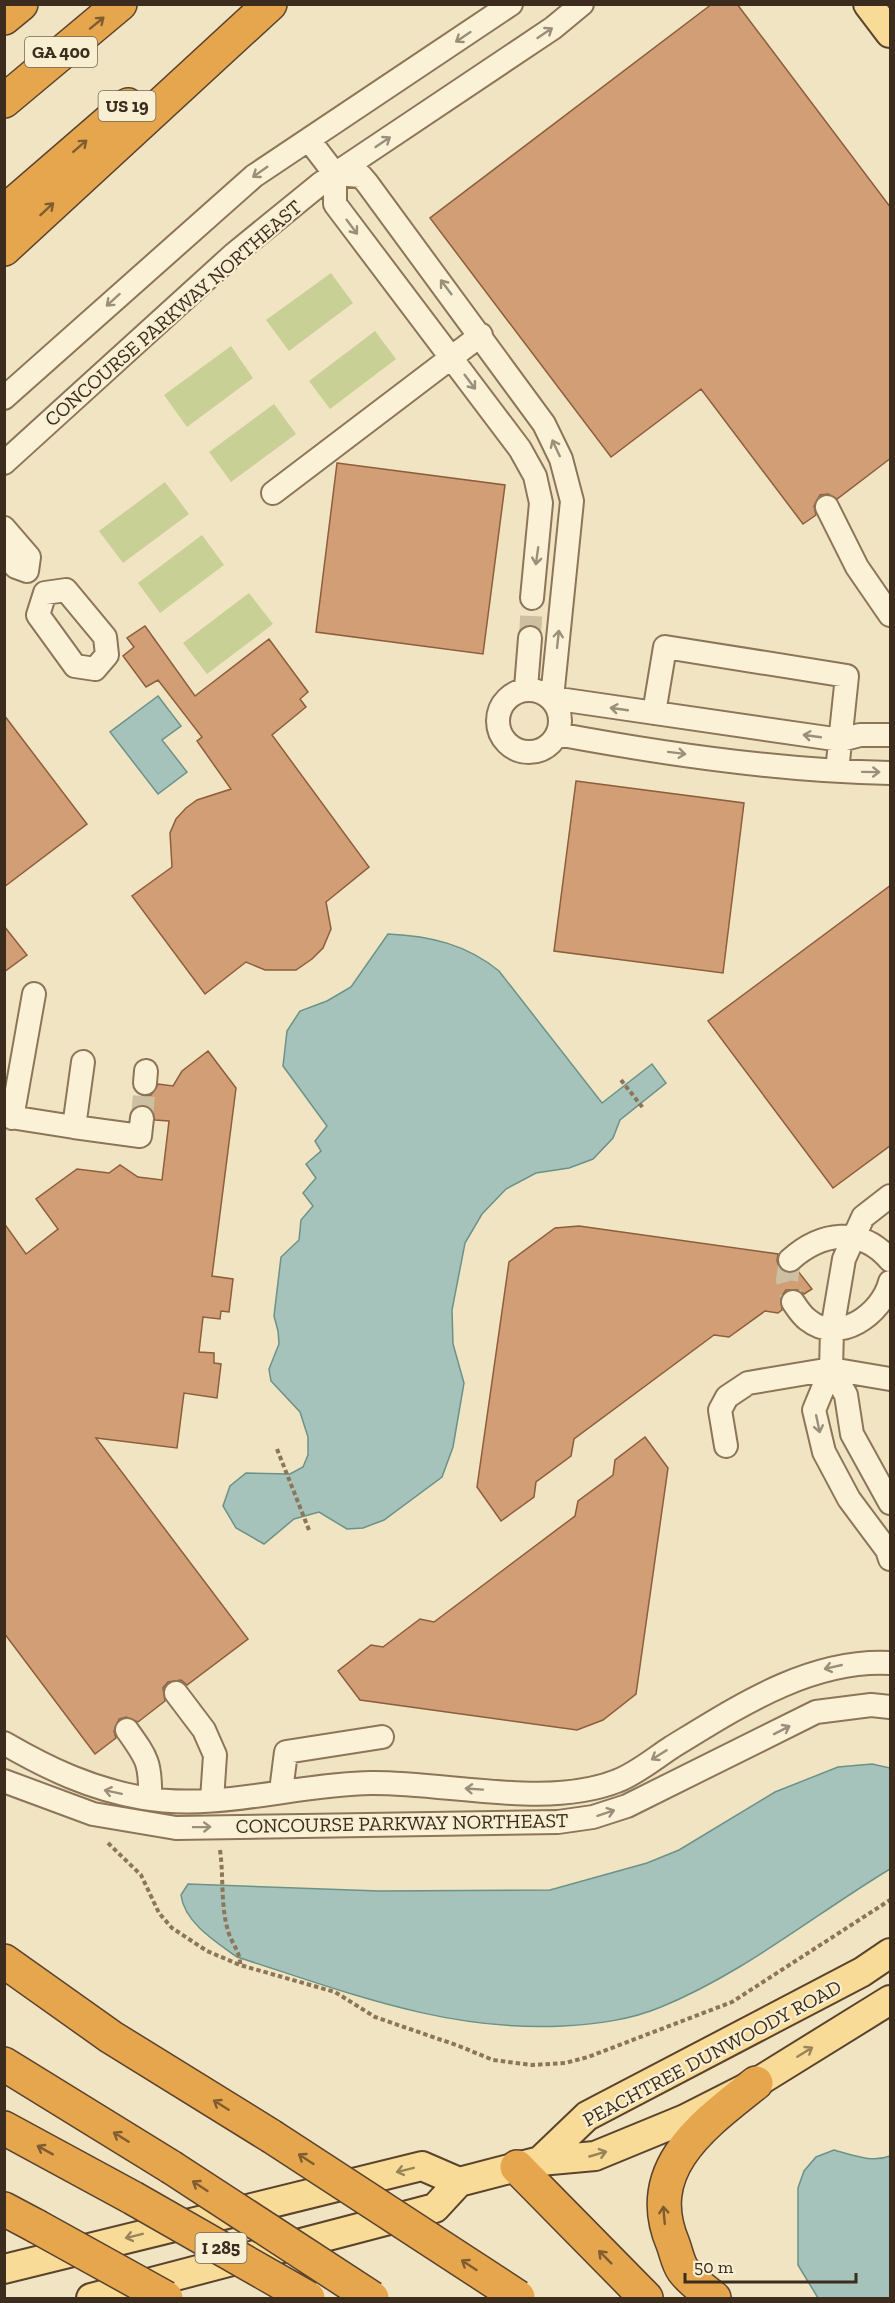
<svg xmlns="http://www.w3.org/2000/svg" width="895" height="2303" font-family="'Zilla Slab',serif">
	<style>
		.green { fill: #c8d095 }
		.water { fill: #a5c3bb; stroke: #6b9289; stroke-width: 1.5 }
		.building { fill: #d29e75; stroke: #8d5e3c; stroke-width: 1.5 }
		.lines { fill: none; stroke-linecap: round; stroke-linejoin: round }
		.minor-tunnel { stroke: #cdbfa1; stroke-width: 22; stroke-dasharray: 22 11; stroke-linecap: butt }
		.minor-casing { stroke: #8c7558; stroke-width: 26 }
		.major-casing { stroke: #5a422c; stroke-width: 32 }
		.highway-casing { stroke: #5a422c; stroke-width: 36 }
		.path { stroke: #8c7558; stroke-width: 4; stroke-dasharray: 4.5 3; stroke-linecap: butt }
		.minor { stroke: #fbf1d6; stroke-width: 22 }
		.major { stroke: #f7db97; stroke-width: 28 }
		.highway { stroke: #e6a64d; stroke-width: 33 }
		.highway-bridge-casing { stroke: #5a422c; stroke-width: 36; stroke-linecap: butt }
		.highway-bridge { stroke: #e6a64d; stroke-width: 33 }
		.oneway { stroke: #7f5d30 }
		.oneway2 { stroke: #9b8e7a }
		.oneway3 { stroke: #99845a }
		.labels { text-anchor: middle; stroke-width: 4.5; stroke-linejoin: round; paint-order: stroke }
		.shield { fill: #f8eed2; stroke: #746653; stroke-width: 1.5 }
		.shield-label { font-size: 18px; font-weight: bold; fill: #3b2c1d }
		.street-label { font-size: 20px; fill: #3b2c1d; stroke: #f8eed2 }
	</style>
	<rect width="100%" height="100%" fill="#f1e4c2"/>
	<path class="green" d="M331 273 353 303 289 351 266 320Z
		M375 331 396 359 330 409 309 381Z
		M231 346 253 378 187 427 164 395Z
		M274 404 296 434 231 482 209 452Z
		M165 482 189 514 123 563 99 531Z
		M202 535 224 565 160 613 138 583Z
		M249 593 273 624 207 674 183 643Z"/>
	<path class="water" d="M158 696 181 726 162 740 187 772 158 794 110 732Z
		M388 934C430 936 466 944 499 971L602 1103 652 1064 666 1083 620 1120 613 1138 593 1159 569 1168 536 1173 506 1189 482 1214 465 1243 452 1310 453 1344 464 1383 453 1447 442 1477 384 1520 363 1528 347 1529 319 1512 294 1519 264 1544 236 1528 223 1506 230 1486 246 1473 290 1474 303 1467 308 1455V1437L300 1412 271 1381 269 1369 279 1344 278 1331 274 1316 281 1257 299 1240 301 1220 313 1206 303 1193 316 1178 306 1164 321 1151 315 1141 327 1126 283 1066 287 1031 300 1011 327 1001 351 987Z
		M872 1764 890 1768V1869C814 1915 744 1973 661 2007 630 2020 597 2024 563 2026 446 2032 347 1992 237 1957 216 1942 184 1922 181 1895L188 1884 379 1891 550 1890 647 1863 679 1850 775 1792 838 1767Z
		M834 2150C852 2155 872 2163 890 2156V2298H818L798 2265V2188L804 2171 816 2157Z"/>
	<path class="building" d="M712 4H737L891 208V458L837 499 828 494 820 495 814 506 816 515 803 524 701 389 611 457 430 218Z
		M337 463 505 485 483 654 316 632Z
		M145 626 195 696 269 639 308 692 300 699 306 707 272 735 369 867 326 902 331 929 323 948 312 959 296 970H265L246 962 205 994 132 896 172 867 170 833 176 819 186 808 197 800 231 789 197 741 202 737 158 680 146 687 123 656 134 647 127 638Z
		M4 715 87 824 4 887Z
		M576 781 744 803 723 973 554 951Z
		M891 885V1145L833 1188 708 1021Z
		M4 926 27 955 4 972Z
		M208 1051 236 1088 212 1276 233 1279 229 1312 221 1311 220 1319 203 1317 199 1352 214 1353V1363L221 1364 217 1398 184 1393 177 1448 96 1438 248 1639 187 1685 181 1680 168 1682 163 1688 165 1701 138 1722 126 1717 119 1719 114 1731 116 1738 95 1754 4 1633V1223L26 1254 58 1229 36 1199 77 1169 109 1173 120 1165 138 1177 162 1180 169 1121 155 1120 150 1108 141 1105 142 1096 151 1095 158 1084 173 1086 182 1071Z
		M579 1226 778 1254 777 1261 780 1269 791 1273 798 1271 812 1289 804 1294 798 1290H786L781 1297 782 1310 778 1313 765 1311 729 1337 714 1335 574 1439 571 1456 536 1482 534 1497 501 1521 477 1487 509 1262 555 1228Z
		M645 1437 668 1468 636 1694 603 1720 577 1730 360 1700 338 1671 371 1645 383 1647 420 1619 434 1622 575 1516 578 1501 613 1475 615 1460Z"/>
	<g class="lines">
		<path class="minor-tunnel" d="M530 638 532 598
			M142 1118 145 1083
			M790 1260 787 1280 793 1302"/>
		<defs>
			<path id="minor" d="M309 140 335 174V204L520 449 535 476 541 503 532 598
				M335 174 361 176 367 183 544 424 561 459 572 501 552 698 841 740 860 735H890
				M4 398 254 176 511 4
				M4 463 234 254 320 184 553 28 582 4
				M273 493 481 335
				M827 507 857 567 890 615
				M4 528 29 557 27 571 16 567 4 554
				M66 590 105 637 107 655 95 669 75 666 38 615 45 593Z
				M526 688 530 638
				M498 721a31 31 0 1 1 62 0a31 31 0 1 1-62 0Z
				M654 713 665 647 847 676 837 771
				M557 734C664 754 782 771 890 773
				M83 1062 74 1127 140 1136 142 1118
				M145 1083 146 1071
				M4 1116 74 1127
				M12 1118 34 994
				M890 1196 863 1217 844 1259 832 1330 831 1369 814 1410 824 1452 849 1499 887 1550 890 1559
				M790 1260C821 1232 861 1226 890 1260
				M793 1302C797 1308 802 1316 808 1320 839 1345 882 1314 890 1282
				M831 1369 846 1395 852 1434 890 1503
				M726 1446 720 1410 727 1397 748 1383 831 1369 890 1379
				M176 1693 204 1730 215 1755 212 1800
				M127 1730C147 1758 151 1763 150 1799
				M4 1743C49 1769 91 1789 143 1798 218 1811 295 1784 371 1783 446 1782 546 1809 617 1781 636 1774 655 1758 672 1747 739 1706 810 1659 890 1663
				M4 1781 93 1814 176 1828 558 1822 593 1817 627 1806 816 1712 871 1705 890 1707
				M281 1791 286 1752 382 1737"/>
			<path id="major" d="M868 4 890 33
				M540 2161 587 2116 862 1972 890 1953
				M4 2269 422 2166 459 2182
				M91 2298 435 2208 459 2182 540 2161 595 2156 685 2119 756 2083 890 2000"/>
			<path id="highway" d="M4 18 21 4
				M4 101 120 4
				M4 212 128 105
				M4 249 270 4
				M4 1961 111 2037 271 2136
				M4 2064 171 2167
				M4 2128 133 2198
				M517 2167 646 2298
				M4 2209 36 2226
				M714 2298C704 2290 691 2281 683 2270 678 2263 676 2252 673 2244 641 2169 703 2125 756 2083"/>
		</defs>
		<use href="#minor" class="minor-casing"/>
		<use href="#major" class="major-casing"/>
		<use href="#highway" class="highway-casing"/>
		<path class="path" d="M621 1080 643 1108
			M277 1449 309 1530
			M108 1843 141 1875 159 1913 172 1928 207 1951 240 1965 335 1992 375 2017 459 2046 493 2060 532 2065 565 2063 588 2057 732 2002 890 1900
			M220 1850C224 1878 220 1907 229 1934 233 1945 241 1954 240 1965"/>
		<use href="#minor" class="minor"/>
		<use href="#major" class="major"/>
		<use href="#highway" class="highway"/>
		<defs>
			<path id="highway-bridge" d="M271 2136 518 2297
				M171 2167 372 2298
				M133 2198 308 2298
				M36 2226 166 2298"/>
		</defs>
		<use href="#highway-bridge" class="highway-bridge-casing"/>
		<use href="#highway-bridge" class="highway-bridge"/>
	</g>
	<defs><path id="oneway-shaft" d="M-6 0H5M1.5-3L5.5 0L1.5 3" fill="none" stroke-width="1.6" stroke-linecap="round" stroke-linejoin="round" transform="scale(1.5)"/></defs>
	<g class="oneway">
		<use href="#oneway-shaft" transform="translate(97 23) rotate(-39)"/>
		<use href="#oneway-shaft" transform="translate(80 146) rotate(-41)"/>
		<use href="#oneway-shaft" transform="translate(47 209) rotate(-43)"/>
		<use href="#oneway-shaft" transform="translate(221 2105) rotate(-148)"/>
		<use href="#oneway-shaft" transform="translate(121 2137) rotate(-148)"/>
		<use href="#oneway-shaft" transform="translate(45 2150) rotate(-151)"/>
		<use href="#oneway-shaft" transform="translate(306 2159) rotate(-147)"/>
		<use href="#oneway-shaft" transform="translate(200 2186) rotate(-147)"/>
		<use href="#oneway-shaft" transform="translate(664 2215) rotate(-95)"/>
		<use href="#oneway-shaft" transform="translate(605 2257) rotate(-135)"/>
		<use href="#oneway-shaft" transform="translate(469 2265) rotate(-147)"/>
	</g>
	<g class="oneway2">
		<use href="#oneway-shaft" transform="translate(545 33) rotate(-34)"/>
		<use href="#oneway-shaft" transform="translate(463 37) rotate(146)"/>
		<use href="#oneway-shaft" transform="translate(383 142) rotate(-34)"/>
		<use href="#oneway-shaft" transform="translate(260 172) rotate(145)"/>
		<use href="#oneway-shaft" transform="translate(352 227) rotate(53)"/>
		<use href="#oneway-shaft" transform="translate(446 287) rotate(-127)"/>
		<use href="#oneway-shaft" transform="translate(113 300) rotate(138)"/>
		<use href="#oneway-shaft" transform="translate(470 382) rotate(53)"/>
		<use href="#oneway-shaft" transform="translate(556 448) rotate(-115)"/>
		<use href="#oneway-shaft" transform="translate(537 556) rotate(98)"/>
		<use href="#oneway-shaft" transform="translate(558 639) rotate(-84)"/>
		<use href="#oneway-shaft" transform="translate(619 709) rotate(-172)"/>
		<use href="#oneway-shaft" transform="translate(812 736) rotate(-172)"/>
		<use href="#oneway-shaft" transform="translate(677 753) rotate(7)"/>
		<use href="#oneway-shaft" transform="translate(871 772) rotate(1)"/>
		<use href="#oneway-shaft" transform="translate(818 1424) rotate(78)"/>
		<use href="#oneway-shaft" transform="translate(833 1667) rotate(167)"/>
		<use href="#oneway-shaft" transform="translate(782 1730) rotate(-27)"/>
		<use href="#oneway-shaft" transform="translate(659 1755) rotate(148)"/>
		<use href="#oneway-shaft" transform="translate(474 1789) rotate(-176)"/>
		<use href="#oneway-shaft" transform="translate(113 1792) rotate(-168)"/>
		<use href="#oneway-shaft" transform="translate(606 1813) rotate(-18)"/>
		<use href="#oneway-shaft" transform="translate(202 1827) rotate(-1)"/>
	</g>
	<g class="oneway3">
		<use href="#oneway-shaft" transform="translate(805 2052) rotate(-32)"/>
		<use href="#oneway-shaft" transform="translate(598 2154) rotate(-16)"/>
		<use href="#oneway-shaft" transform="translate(405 2170) rotate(166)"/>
		<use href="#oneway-shaft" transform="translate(134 2236) rotate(166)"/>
	</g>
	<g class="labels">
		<g class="shield">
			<rect x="25" y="37" width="72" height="30" rx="4.5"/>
			<rect x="98.5" y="91" width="57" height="30" rx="4.5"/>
			<rect x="195.5" y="2233" width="51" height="30" rx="4.5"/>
		</g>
		<g class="shield-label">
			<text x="61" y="58">GA 400</text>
			<text x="127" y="112">US 19</text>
			<text x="221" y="2254">I 285</text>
		</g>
		<g class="street-label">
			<text transform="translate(173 313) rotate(-41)" y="7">CONCOURSE PARKWAY NORTHEAST</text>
			<text transform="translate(402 1823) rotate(-1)" y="7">CONCOURSE PARKWAY NORTHEAST</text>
			<text transform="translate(712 2053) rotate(-28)" y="7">PEACHTREE DUNWOODY ROAD</text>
		</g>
	</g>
	<rect width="895" height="2303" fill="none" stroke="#3b2c1d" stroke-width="12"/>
	<path d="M685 2273v9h171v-9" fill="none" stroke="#3b2c1d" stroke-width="3"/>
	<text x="694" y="2273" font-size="18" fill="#3b2c1d" stroke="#f8eed2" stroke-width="4.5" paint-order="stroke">50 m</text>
</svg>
